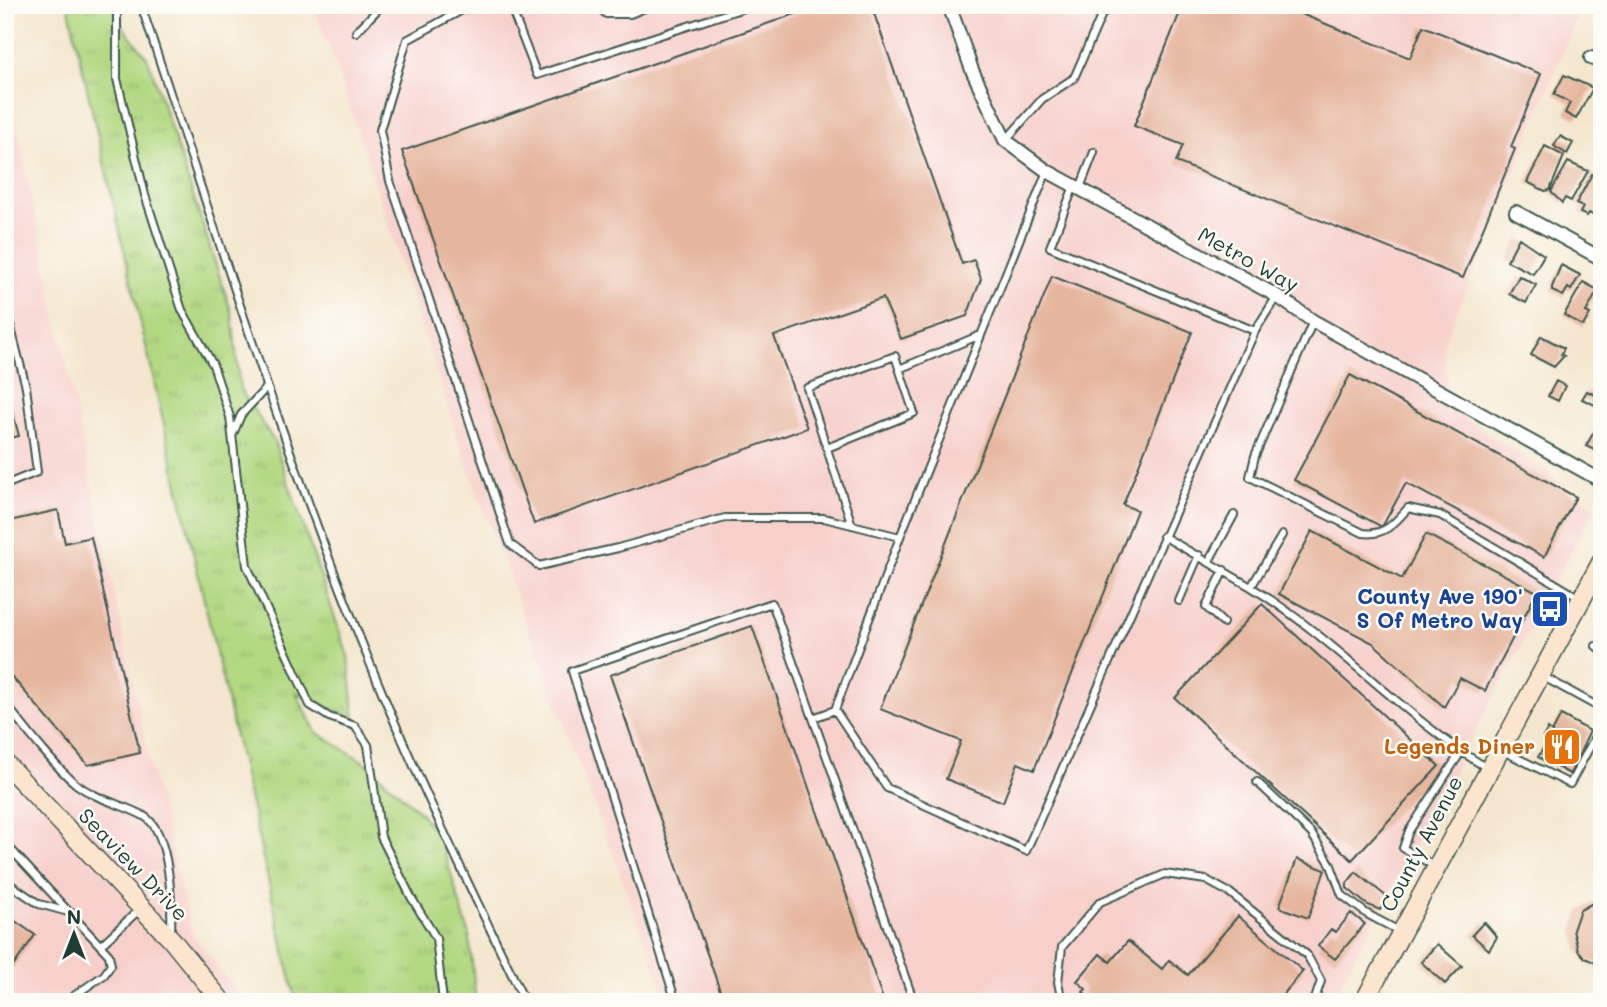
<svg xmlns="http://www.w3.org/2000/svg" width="1607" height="1007" font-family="Mali,sans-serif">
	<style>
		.built { fill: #f7d0cc }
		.grass { fill: url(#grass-tufts); stroke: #688a5b; stroke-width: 2 }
		.building { fill: #e6b59e }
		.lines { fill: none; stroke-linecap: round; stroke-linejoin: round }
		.service-casing { stroke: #3f564b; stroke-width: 10 }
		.minor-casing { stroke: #3f564b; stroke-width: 16 }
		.secondary-casing { stroke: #3f564b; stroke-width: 21 }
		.service { stroke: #fff; stroke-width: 6 }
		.minor { stroke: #fff; stroke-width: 12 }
		.secondary { stroke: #fce5cf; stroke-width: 18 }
		.labels { text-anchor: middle; stroke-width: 5; stroke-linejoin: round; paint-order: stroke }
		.street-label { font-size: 21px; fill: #1f3d34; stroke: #fdfcf7 }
		.transit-label { font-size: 21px; font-weight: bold; fill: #164399; stroke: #fdfcf7; text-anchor: end }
		.food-label { font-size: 21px; font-weight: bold; fill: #c56008; stroke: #fdfcf7; text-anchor: end }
	</style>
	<defs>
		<pattern id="grass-tufts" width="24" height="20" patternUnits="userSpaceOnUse" patternTransform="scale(1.75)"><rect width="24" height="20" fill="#b2d882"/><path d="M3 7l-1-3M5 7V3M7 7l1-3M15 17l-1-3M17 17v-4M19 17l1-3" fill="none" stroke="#99ba71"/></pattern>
	</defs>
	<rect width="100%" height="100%" fill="#fdfcf7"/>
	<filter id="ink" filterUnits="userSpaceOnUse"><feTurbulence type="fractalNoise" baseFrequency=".0143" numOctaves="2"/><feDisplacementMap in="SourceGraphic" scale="14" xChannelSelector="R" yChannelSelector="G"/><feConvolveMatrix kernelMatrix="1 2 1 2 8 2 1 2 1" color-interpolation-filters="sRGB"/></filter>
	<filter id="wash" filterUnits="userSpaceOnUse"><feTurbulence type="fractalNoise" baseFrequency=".00686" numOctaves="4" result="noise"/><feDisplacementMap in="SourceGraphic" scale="28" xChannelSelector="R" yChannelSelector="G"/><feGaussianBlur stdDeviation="1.57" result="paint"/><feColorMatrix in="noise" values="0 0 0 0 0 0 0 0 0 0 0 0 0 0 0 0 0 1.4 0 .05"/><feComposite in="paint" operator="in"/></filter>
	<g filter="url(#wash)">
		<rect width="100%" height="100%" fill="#f4e6ce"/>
		<path class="built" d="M312 5H1557L1577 17 1444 344 1449 407 1595 507 1331 1002H668L465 460 333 56Z
			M5 70 151 768 192 933 244 1002H5Z"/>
		<path class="grass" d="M68 5H114L118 20 148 59 232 314 240 389 274 441 348 656 355 719 296 693 316 732 366 763 420 812 441 841 469 934 476 1002H296Z"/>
		<g id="blocks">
			<path class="building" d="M821 5H871L962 264 974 260 981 279 967 316 901 339 883 298 774 336 807 428 534 524 402 151Z
				M1183 5H1279L1410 58 1423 26 1541 74 1511 147 1515 149 1463 278 1176 162 1183 145 1134 126Z
				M1564 75 1593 88 1576 119 1565 113 1570 103 1554 94Z
				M1560 136 1573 143 1567 154 1554 146Z
				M1545 146 1564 156 1550 190 1545 191 1527 182Z
				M1568 162 1588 171 1571 201 1565 198 1562 203 1551 192Z
				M1602 171V203L1595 216 1589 213 1587 216 1580 213 1583 207 1576 204 1592 174 1599 177Z
				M1519 238 1544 255 1533 274 1507 261Z
				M1561 265 1580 275 1571 290 1568 288 1563 296 1552 291V287Z
				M1052 276 1192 332 1123 505 1137 510 1034 770 1018 763 1003 802 946 779 961 741 880 709Z
				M1519 276 1536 285 1526 303 1509 294Z
				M1583 282 1598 290 1586 312 1590 314 1583 326 1564 315Z
				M1541 336 1564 348 1561 355 1564 356 1554 367 1531 355Z
				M1350 375 1576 497 1544 557 1406 483 1382 527 1294 480Z
				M1556 381 1565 386 1558 401 1548 396Z
				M5 383 19 436 5 439Z
				M1587 391 1600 397 1595 405 1582 399Z
				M1594 432 1602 437V454L1586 446Z
				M58 510 65 543 91 537 140 753 88 765 5 669V522Z
				M1312 531 1402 579 1426 534 1537 592 1485 691 1460 678 1444 707 1373 643 1279 594Z
				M1262 604 1439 766 1352 860 1175 698Z
				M752 626 884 1002H724L610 675Z
				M1561 715 1590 731 1570 774 1538 757 1548 740 1543 737 1548 729 1552 732Z
				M1297 859 1325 870 1308 918 1279 907Z
				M1356 872 1387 897 1380 910 1366 904 1347 888V883Z
				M1602 898V966L1585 958 1578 950 1573 930 1580 910Z
				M1351 913 1365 924 1335 959 1318 946 1331 929 1336 932Z
				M5 914 35 935 5 978Z
				M1238 916 1303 971 1277 1002H1094L1083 992 1086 989 1077 981 1100 954 1110 962 1128 941 1162 969 1169 960 1188 975Z
				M1484 922 1497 937 1489 950 1472 935Z
				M1437 944 1462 966 1445 984 1421 962Z"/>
		</g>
	</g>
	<g filter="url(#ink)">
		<use href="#blocks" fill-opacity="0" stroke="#3f564b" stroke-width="2"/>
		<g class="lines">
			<defs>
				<path id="service" d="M117 5V79L145 195 182 310 213 365 230 417 247 566 310 705 329 717 355 726 368 745 381 837 411 897 436 938 443 1002
					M141 5C217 233 287 463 379 685 423 792 475 897 525 1002
					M478 5 462 10 407 40 380 130 390 181 510 544 539 566 618 548 725 518H824L900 537
					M510 5 537 75 753 5
					M597 5 606 14H630L652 5
					M356 32 382 5
					M1006 140 1042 99 1074 78 1106 5
					M1047 171 900 537 835 710 887 788 1026 851 1255 331
					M1074 186 1050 247 1255 331 1277 296
					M1080 188 1094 152
					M5 305 26 387 37 472 5 485
					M1313 321 1255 456 1250 477 1363 533C1384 536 1395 523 1408 508L1440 515 1578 597
					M899 369 978 336
					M233 434 241 415 266 388
					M827 448 914 413 895 356 807 388 852 525
					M1282 535 1251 587C1336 639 1402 716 1487 768
					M1163 536 1251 587
					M1209 561 1234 515
					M1591 584 1602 592
					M1179 601 1199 555
					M1223 623 1206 607 1224 570
					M1596 646 1602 651
					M1542 676 1602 709
					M5 703C25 728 52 764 76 784 97 800 122 804 144 816 171 832 172 906 171 933
					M813 718 835 710
					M1501 750 1570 784 1602 724
					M1257 782 1311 833 1330 863 1342 895 1367 914 1399 931
					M5 843 109 955 111 965 104 975 65 1002
					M1602 846V853
					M1434 866 1403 848 1409 831 1461 752
					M5 881 39 904 72 913
					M102 944 139 910
					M676 1002 572 671 772 603 914 1002
					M1062 1002 1058 982 1062 947 1100 902 1165 874 1206 880 1230 893 1307 955 1321 981 1314 1002"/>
				<path id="minor" d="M949 5 972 70 1005 140 1047 171 1277 296 1313 321 1602 481
					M1591 58 1602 63
					M1516 212 1602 259"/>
				<path id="secondary" d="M5 763 171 939 222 1002
					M1364 1002 1602 561"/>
			</defs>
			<use href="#service" class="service-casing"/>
			<use href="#minor" class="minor-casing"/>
			<use href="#secondary" class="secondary-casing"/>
			<use href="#service" class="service"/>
			<use href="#minor" class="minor"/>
			<use href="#secondary" class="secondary"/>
		</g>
	</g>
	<defs>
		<symbol id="bus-square" viewBox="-11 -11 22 22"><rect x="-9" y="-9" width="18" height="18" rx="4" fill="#1a4fb4" stroke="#fdfcf7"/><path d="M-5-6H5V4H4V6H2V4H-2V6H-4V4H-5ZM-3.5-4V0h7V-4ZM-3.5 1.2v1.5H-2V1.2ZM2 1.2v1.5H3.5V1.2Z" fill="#fff"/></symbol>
		<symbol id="restaurant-square" viewBox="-11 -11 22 22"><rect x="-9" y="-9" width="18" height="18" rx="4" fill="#e8710a" stroke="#fdfcf7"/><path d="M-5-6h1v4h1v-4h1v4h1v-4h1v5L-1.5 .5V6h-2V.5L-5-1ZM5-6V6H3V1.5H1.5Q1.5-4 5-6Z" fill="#fff"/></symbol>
	</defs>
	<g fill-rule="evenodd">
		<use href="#bus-square" x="1528" y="587" width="44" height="44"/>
		<use href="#restaurant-square" x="1540" y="725" width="44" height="44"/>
	</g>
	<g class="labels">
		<g class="street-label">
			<text transform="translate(1248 260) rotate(29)" y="7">Metro Way</text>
			<text transform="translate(1422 844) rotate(-62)" y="7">County Avenue</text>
			<text transform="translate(133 865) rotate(46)" y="7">Seaview Drive</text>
		</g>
		<g class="transit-label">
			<text x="1523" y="604">County Ave 190'<tspan x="1523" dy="24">S Of Metro Way</tspan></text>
		</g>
		<g class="food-label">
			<text x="1535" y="754">Legends Diner</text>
		</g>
	</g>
	<rect width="1607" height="1007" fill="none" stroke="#fdfcf7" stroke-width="28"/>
	<g transform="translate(74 934)" stroke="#fdfcf7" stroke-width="5" paint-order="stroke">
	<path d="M0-5L12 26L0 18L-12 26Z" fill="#1f3d34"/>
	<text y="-10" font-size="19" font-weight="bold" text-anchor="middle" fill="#1f3d34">N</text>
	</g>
</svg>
